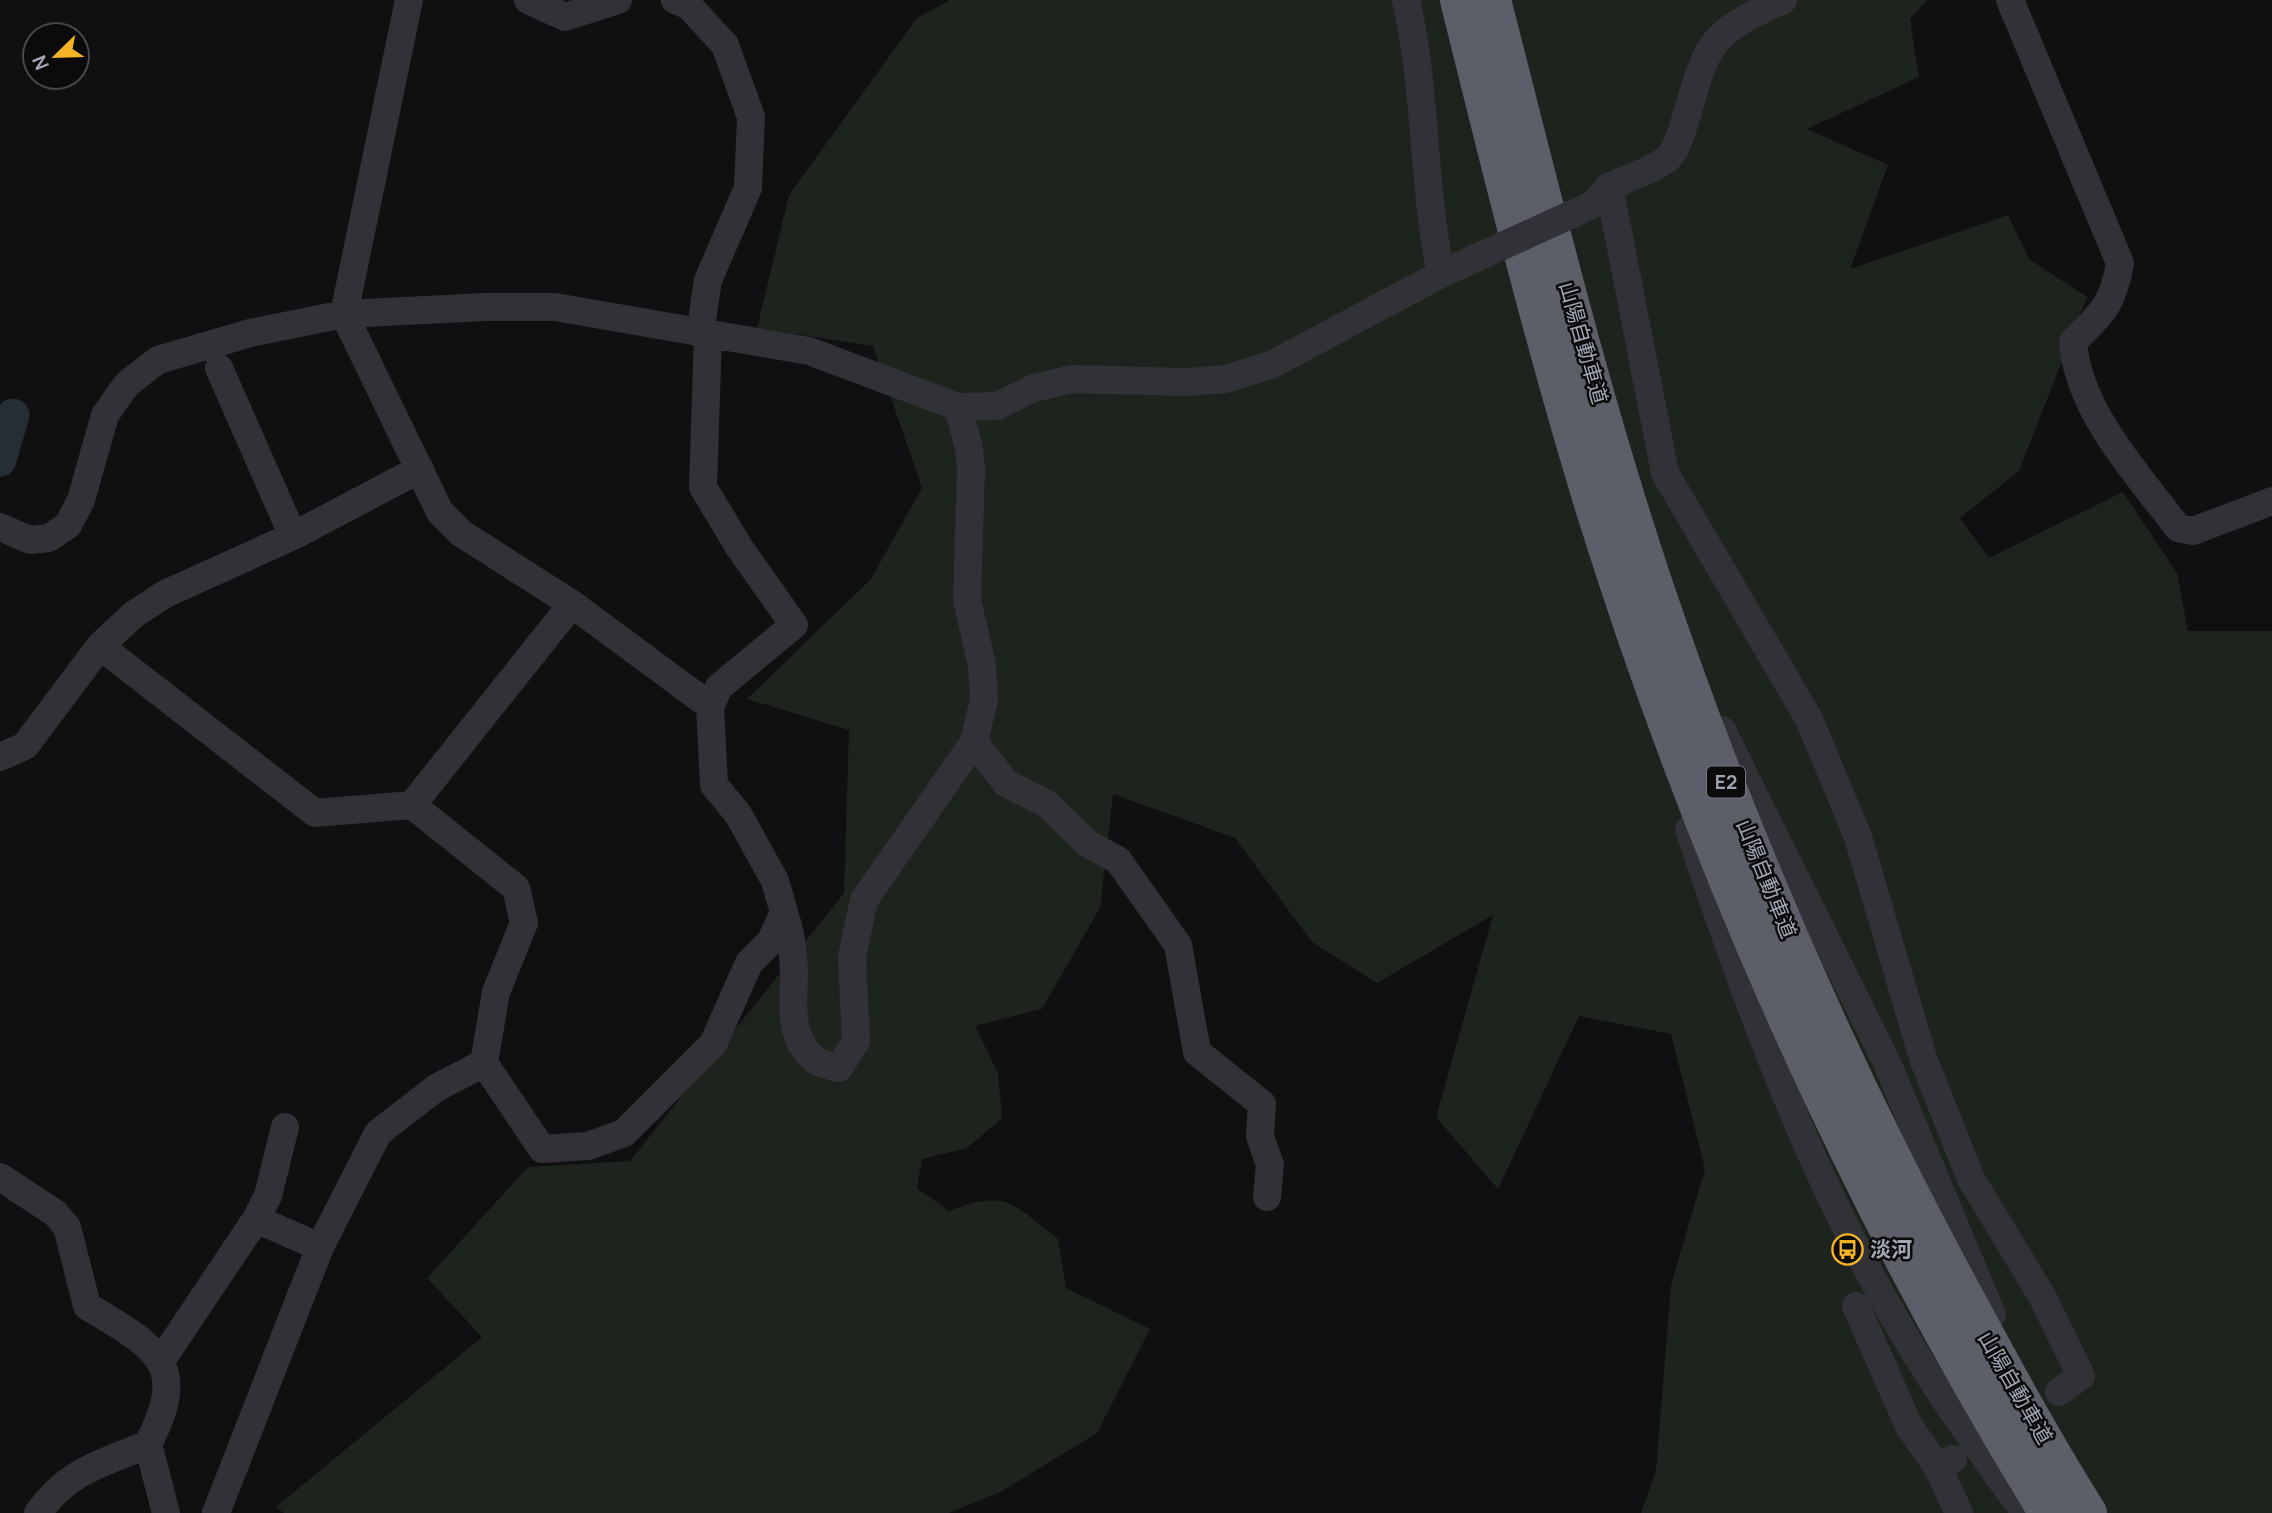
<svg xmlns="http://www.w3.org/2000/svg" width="2272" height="1513" font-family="Manrope,'Noto Sans JP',sans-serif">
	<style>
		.green { fill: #1c241d }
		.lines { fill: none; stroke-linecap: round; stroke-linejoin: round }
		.river { stroke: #262e35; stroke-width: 33 }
		.minor { stroke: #313237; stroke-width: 28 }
		.highway { stroke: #5d5f68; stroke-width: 38 }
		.minor-bridge { stroke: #313237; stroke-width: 28 }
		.labels { text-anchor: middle; stroke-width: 5; stroke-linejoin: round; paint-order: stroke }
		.shield { fill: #0b0b0c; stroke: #747881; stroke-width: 2 }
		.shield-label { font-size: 19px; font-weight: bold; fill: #a1a6b3 }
		.street-label { font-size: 21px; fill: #a1a6b3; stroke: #0b0b0c }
		.poi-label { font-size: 21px; font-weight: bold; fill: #a1a6b3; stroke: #0b0b0c; text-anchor: start }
	</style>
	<rect width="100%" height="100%" fill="#101012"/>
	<path class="green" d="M950 0H1927L1910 19 1919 77 1807 129 1888 165 1850 269 2008 215 2029 259 2087 297 2019 471 1960 518 1989 558 2123 492 2177 573 2188 631H2272V1513H1641L1656 1470 1671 1285 1705 1169 1671 1034 1579 1016 1498 1189 1436 1117 1493 915 1377 983 1312 942 1235 838 1113 794 1100 908 1042 1009 975 1026 998 1073 1002 1118 967 1148 922 1159 917 1188 949 1211C1008 1188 1012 1204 1058 1239L1066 1288 1150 1329 1097 1433 1002 1491 949 1513H284L276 1507 482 1337 427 1278 528 1167 630 1161 844 893 849 730 747 699 871 579 922 488 873 346 757 328 789 195 917 18Z"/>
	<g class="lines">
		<path class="river" d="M0 460 13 415"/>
		<path class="minor" d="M528 0 565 17 618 0
			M675 0 689 6 725 45 751 117 748 188 708 280 700 334
			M2010 0 2120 263C2113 305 2102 313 2073 342 2079 413 2137 473 2178 528L2193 531 2272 501
			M1609 186 1665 473 1809 719 1858 837 1923 1058 1971 1179 2042 1296 2081 1376 2059 1392
			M1598 199C1617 176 1645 177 1667 159 1677 150 1681 133 1685 121 1708 42 1707 35 1783 0
			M708 334 703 487 739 547 794 625 719 687 710 706 714 785 738 814 775 881 784 912
			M219 368 293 536
			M0 527 30 540 49 538 68 525 81 500 105 415 127 384 158 360 250 333 344 314 409 0
			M100 646 315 813 412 805 516 888 524 923 496 992 484 1063 542 1149 588 1146 624 1133 713 1044 749 963 771 941 784 912C791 932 794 955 794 977 793 1005 789 1038 814 1059 819 1064 832 1066 839 1068L856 1041 852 957 864 900 974 742 984 700 982 665 967 600 971 470 969 448 958 407
			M710 706 572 604 461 533 440 512 344 314 485 307H555L809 351 958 407 997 406 1034 388 1073 379 1186 382 1226 379 1273 364 1441 274C1422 183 1427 90 1406 0
			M1722 730 1887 1063 1992 1315
			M974 742 1006 783 1047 804 1088 844 1118 860 1178 945 1197 1052 1262 1104 1260 1136 1270 1165 1267 1197
			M0 757 25 746 100 646 133 615 165 594 293 536 420 469
			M412 805 572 604
			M1689 829C1760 1044 1840 1256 1973 1440 1991 1465 2007 1491 2027 1513
			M0 1177 55 1213 67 1227 87 1306C154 1347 191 1362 148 1444L166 1513
			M256 1219 320 1247
			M1856 1306 1909 1426 1938 1468
			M161 1361 256 1219 268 1196 285 1127
			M1953 1459 1938 1468 1959 1513
			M38 1513C69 1470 101 1464 148 1444
			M216 1513 320 1247 378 1133 436 1088 484 1063"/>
		<path class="highway" d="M1459 0C1501 170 1543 340 1594 507 1703 858 1855 1200 2048 1513
			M1492 0C1542 196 1590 394 1654 585 1739 837 1846 1081 1974 1314 2010 1381 2047 1449 2088 1513"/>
		<path class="minor-bridge" d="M1441 274 1594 204"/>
	</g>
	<defs>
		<symbol id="bus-ring" viewBox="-11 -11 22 22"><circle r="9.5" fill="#0b0b0c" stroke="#f6b424" stroke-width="1.5"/><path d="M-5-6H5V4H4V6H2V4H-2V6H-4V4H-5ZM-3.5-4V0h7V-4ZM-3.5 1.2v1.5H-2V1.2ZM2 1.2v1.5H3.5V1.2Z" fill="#f6b424"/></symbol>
	</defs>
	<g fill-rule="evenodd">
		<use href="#bus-ring" x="1830" y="1232" width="35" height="35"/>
	</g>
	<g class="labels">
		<rect class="shield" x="1707" y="766.5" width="38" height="31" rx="5"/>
		<g class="shield-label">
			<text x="1726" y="789">E2</text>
		</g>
		<g class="street-label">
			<text transform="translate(1583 343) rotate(74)" y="7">山陽自動車道</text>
			<text transform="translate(1766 879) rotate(68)" y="7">山陽自動車道</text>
			<text transform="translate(2015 1388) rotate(60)" y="7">山陽自動車道</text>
		</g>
		<g class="poi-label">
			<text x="1870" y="1257">淡河</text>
		</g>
	</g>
	<g transform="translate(56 56) rotate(247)"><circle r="33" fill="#0b0b0c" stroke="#47494f" stroke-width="2"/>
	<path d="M0-5L12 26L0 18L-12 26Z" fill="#f6b424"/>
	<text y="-10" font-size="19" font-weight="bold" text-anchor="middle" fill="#a1a6b3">N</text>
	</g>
</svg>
